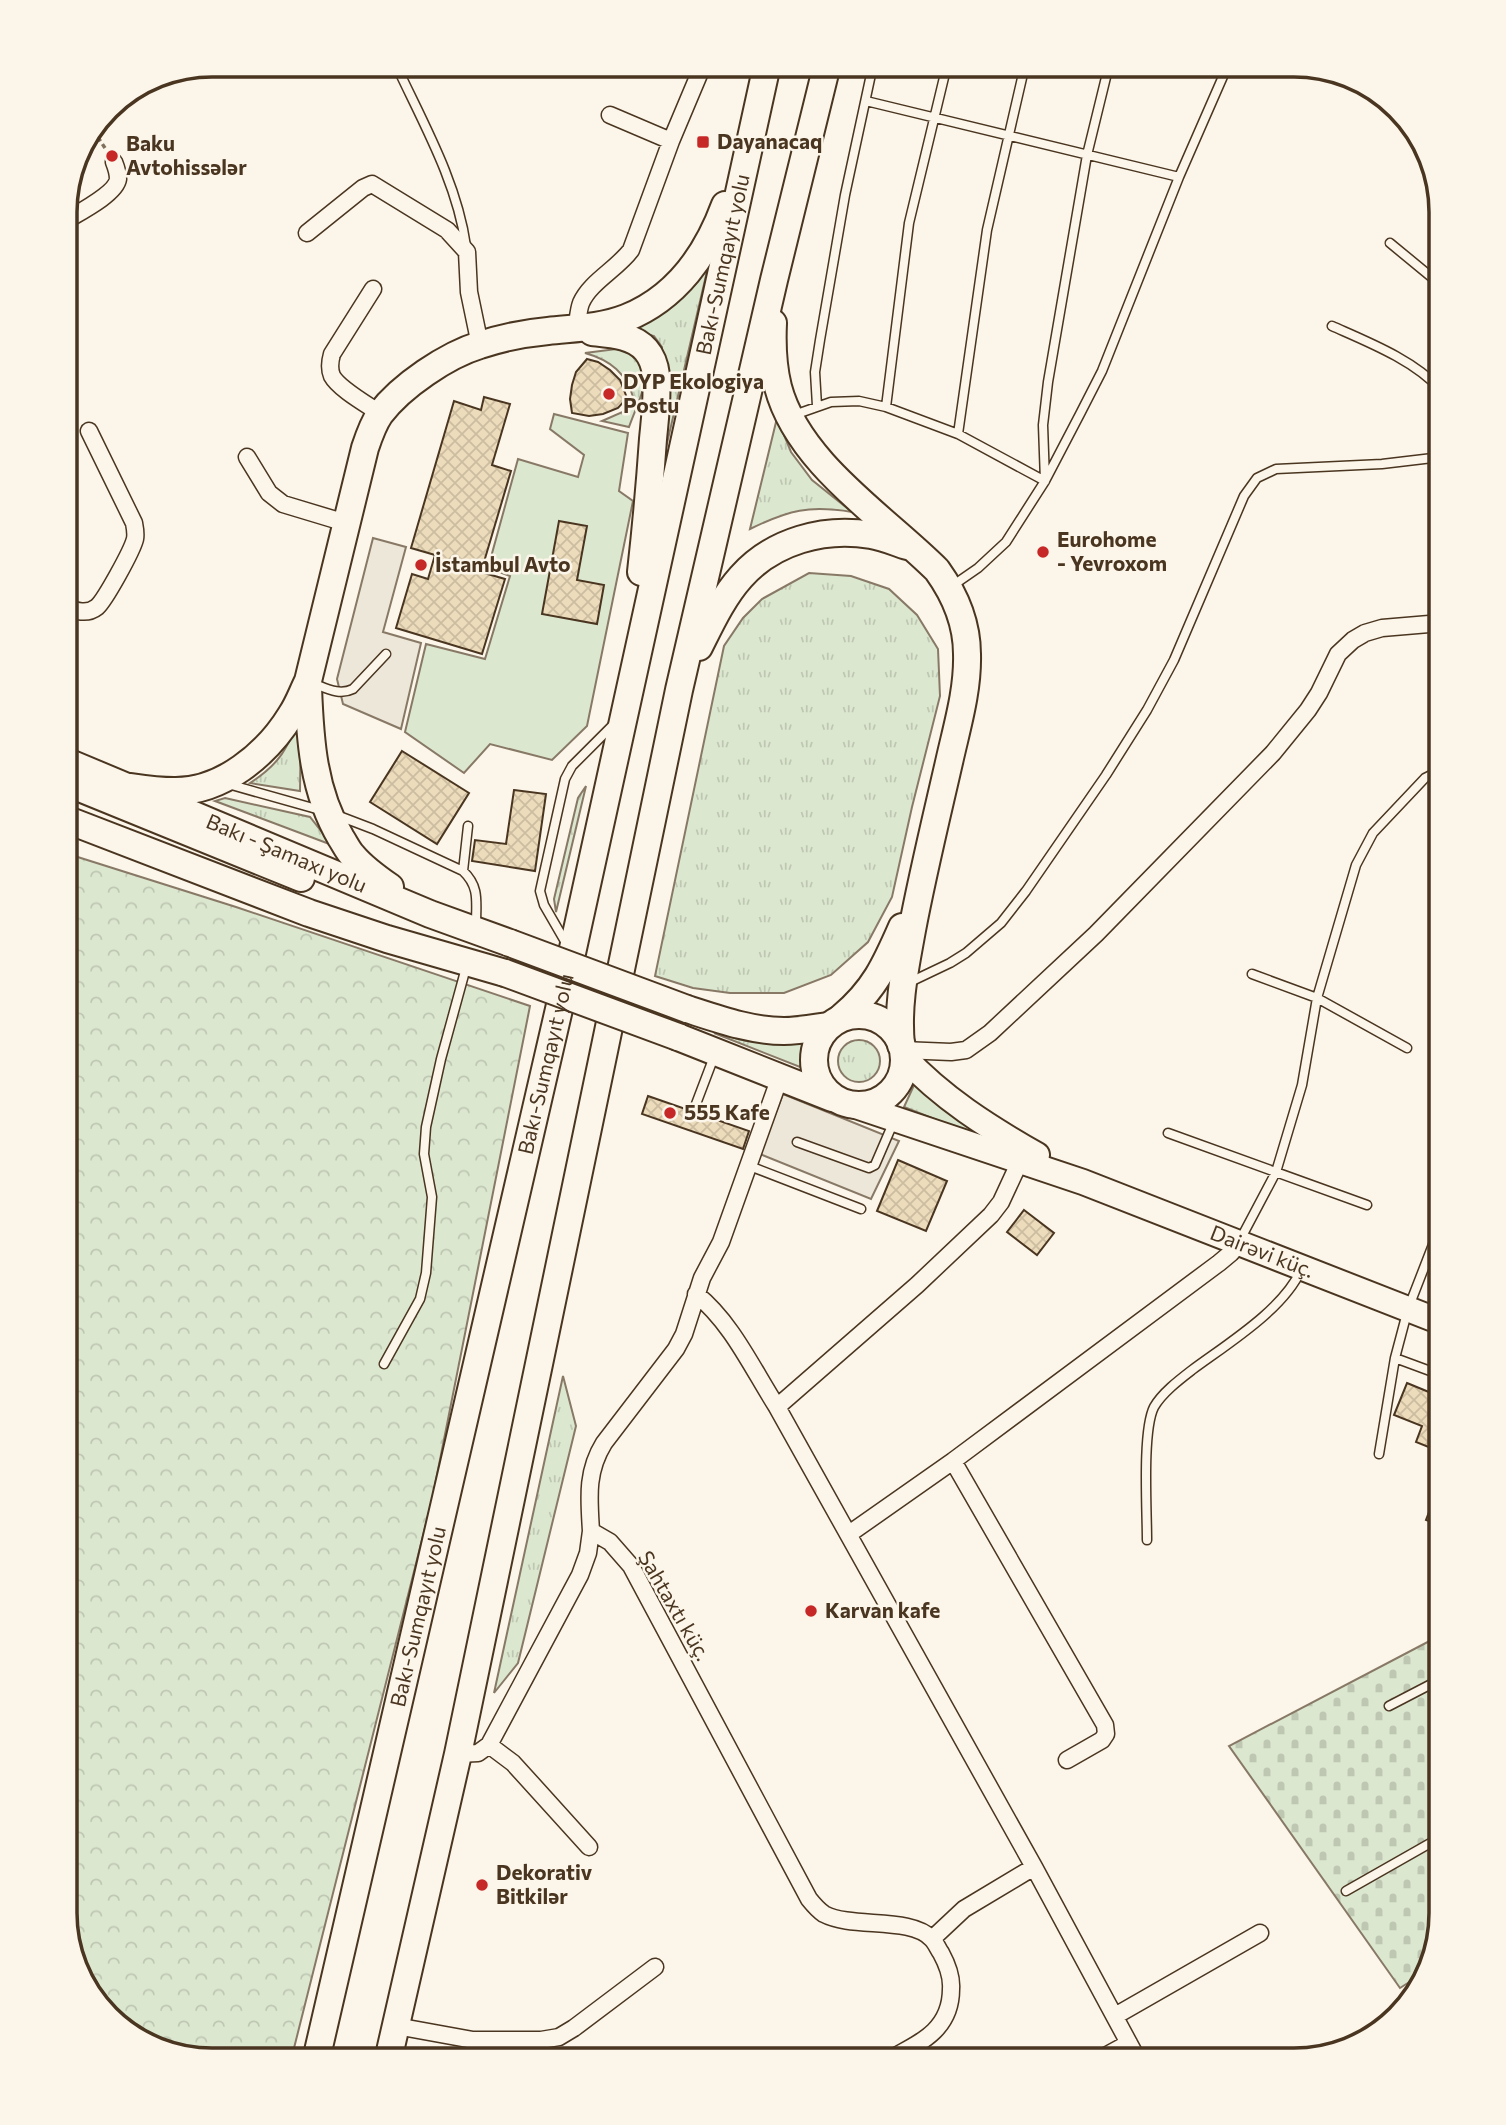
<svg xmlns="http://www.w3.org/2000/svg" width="1506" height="2125" font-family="Commissioner,sans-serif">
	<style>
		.grass { fill: url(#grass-tufts); stroke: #887966; stroke-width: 2 }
		.forest { fill: url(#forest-crowns); stroke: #887966; stroke-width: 2 }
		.cemetery { fill: url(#cemetery-stones); stroke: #887966; stroke-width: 2 }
		.park { fill: #dce7d0; stroke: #887966; stroke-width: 2 }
		.parking { fill: #ede7d9; stroke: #887966; stroke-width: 2 }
		.building { fill: url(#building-cross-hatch); stroke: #4a3520; stroke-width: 2 }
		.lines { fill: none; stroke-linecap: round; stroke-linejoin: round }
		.service-casing { stroke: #4a3520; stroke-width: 11 }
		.minor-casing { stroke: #4a3520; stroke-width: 19 }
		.primary-casing { stroke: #4a3520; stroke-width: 28 }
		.trunk-casing { stroke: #4a3520; stroke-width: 30 }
		.path { stroke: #7f6f5c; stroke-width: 3.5; stroke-dasharray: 5 3.5; stroke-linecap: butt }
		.service { stroke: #fbf6e9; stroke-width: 8 }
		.minor { stroke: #fbf6e9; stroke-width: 16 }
		.primary { stroke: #fbf6e9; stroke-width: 24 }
		.trunk { stroke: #fbf6e9; stroke-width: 26 }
		.trunk-bridge-casing { stroke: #4a3520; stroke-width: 30; stroke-linecap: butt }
		.trunk-bridge { stroke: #fbf6e9; stroke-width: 26 }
		.poi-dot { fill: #c62828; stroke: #fbf6e9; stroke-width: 2.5 }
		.labels { text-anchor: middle; stroke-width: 5; stroke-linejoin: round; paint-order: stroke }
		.poi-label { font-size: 21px; font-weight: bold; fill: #4a3520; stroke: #fbf6e9; text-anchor: start }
		.street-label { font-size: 21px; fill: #4a3520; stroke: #fbf6e9 }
		.rim { fill: none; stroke: #4a3520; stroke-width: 3.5 }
	</style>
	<defs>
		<pattern id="grass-tufts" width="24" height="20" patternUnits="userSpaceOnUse" patternTransform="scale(1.75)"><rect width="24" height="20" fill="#dce7d0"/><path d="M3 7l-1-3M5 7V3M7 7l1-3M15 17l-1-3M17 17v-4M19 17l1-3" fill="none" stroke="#bec7b2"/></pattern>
		<pattern id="forest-crowns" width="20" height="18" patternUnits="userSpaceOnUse" patternTransform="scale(1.75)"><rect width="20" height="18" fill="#dce7d0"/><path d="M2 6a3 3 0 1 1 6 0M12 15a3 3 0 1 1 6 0" fill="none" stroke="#bec7b2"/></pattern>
		<pattern id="cemetery-stones" width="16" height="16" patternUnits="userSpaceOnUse" patternTransform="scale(1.75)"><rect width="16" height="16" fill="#dce7d0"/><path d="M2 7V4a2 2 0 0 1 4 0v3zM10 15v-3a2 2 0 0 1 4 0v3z" fill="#bec7b2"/></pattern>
		<pattern id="building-cross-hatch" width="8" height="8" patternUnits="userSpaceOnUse" patternTransform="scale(1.75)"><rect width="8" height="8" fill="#ecdcbc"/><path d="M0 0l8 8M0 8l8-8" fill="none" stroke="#ccbda1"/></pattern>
	</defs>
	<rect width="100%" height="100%" fill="#fbf6e9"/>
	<path class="grass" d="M708 267 658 482 662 347 654 336 627 328C664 317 687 298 708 267Z
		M624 348C659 371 640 395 629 427L602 421 625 411 634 400C627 373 610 360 585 353Z
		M777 418 791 452 812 480 852 512C809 505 789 510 750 529Z
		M809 573 851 576 889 589 917 615 938 649 940 696 912 807 892 897 868 942 831 975 784 993H730L693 988 655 976 724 646 743 618 762 599Z
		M301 717 300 791 250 783C281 763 286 749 301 717Z
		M586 786 556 912 554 899 578 798Z
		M225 798 310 817 332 845 215 801Z
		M714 1033 747 1041 771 1043 811 1037 800 1067Z
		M838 1061a21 21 0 1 1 42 0a21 21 0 1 1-42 0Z
		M915 1083 1008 1148 904 1107Z
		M563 1376 576 1426 518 1663 494 1693Z"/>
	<path class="forest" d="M65 853 236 907 530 1006 432 1500 291 2060H203L138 2040 85 1987 65 1913Z"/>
	<path class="cemetery" d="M1441 1635V1913L1425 1972 1400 1988 1229 1746Z"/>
	<path class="park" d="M554 414 628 433 619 491 633 501 587 726 552 760 490 744 464 773 405 732 426 644 485 659 510 576 488 568 518 459 578 477 584 455 550 429Z"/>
	<path class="parking" d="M373 538 406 547 383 632 421 643 401 729 343 704 337 679Z
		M783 1094 899 1141 871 1199 760 1154Z"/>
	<path class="building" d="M587 359 598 362 610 370 620 380 627 398 618 408 603 414 589 416 572 413 570 399 572 385 576 372Z
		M484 397 510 404 492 465 511 471 481 572 505 579 482 654 396 628 412 574 428 579 435 555 411 548 454 401 481 410Z
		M559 521 587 526 577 580 604 585 597 624 542 614Z
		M402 751 469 793 437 844 370 802Z
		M514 790 546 794 535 871 472 861 475 840 506 844Z
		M648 1096 749 1131 743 1149 642 1114Z
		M898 1160 947 1181 926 1231 877 1211Z
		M1024 1210 1054 1233 1037 1255 1007 1232Z
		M1407 1383 1441 1397V1452L1416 1442 1422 1426 1394 1415Z
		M1441 1481V1519L1439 1525 1426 1520Z"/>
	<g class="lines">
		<defs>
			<path id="service" d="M396 65C423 123 457 182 466 246
				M866 101 1179 177
				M1390 243 1441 285
				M1332 326C1368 342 1414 360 1441 390
				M817 406 815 372 820 340 845 195 873 65
				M886 407 909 223 947 65
				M794 415 831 402 859 401 886 407 958 434 1045 481
				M958 434 987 230 1025 65
				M1045 481 1043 425 1048 382 1087 155 1109 65
				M952 586 978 568 1006 542 1045 481 1080 414 1102 371 1179 177 1228 65
				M312 683C326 688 339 696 353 689L386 654
				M228 784 320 810
				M339 816 373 829 463 871C480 887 476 902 476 924
				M463 871 468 826
				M566 943 544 905 540 891 565 779 572 766 613 725
				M1252 974 1317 998 1407 1048
				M908 983 950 963 966 953 1001 923 1026 891 1106 775 1147 710 1174 660 1244 496 1257 478 1276 469 1382 464 1441 457
				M696 1104 715 1054
				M1168 1133 1367 1205
				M797 1142 869 1168 875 1165 894 1121
				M747 1165 861 1209
				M1240 1240 1276 1172 1302 1085 1317 998 1356 865 1373 833 1425 778 1441 770
				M1395 1358 1441 1375
				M384 1364 420 1299 426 1273 432 1197 424 1154 426 1127 441 1059 467 964
				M1379 1454 1395 1358 1408 1309 1441 1224
				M1147 1540C1147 1510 1142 1431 1154 1407 1162 1393 1179 1380 1192 1370 1227 1344 1283 1310 1301 1270
				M1389 1706 1441 1679
				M1346 1891 1441 1837"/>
			<path id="minor" d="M610 115 671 141
				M65 221C78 213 116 194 118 179 118 173 116 167 114 162
				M307 233 363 188 372 184 447 230 467 252 469 292 480 345
				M373 289 332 354C330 361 329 369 332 376 339 389 368 405 381 414
				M576 330C578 321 578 311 581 303 590 282 617 269 631 250L671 141 703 65
				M247 457 269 493 283 504 346 523
				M65 607C76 611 87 615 97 607 105 600 132 551 135 539 136 534 135 528 134 523L89 431
				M902 1050 951 1052 966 1050 990 1033 1096 934 1273 753 1308 710 1319 693 1338 654 1353 640 1365 633 1382 628 1441 623
				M780 1077 721 1242 702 1278 684 1334 676 1349 604 1443C586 1472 589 1498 591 1531L610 1542 631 1566 809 1899C813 1904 818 1910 824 1914 852 1929 911 1916 932 1939 936 1943 938 1949 941 1953 947 1964 952 1976 951 1989 951 2030 920 2043 888 2060
				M1020 1161 1001 1202 991 1215 917 1285 777 1407 1034 1867 1138 2060
				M696 1294C732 1323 752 1368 777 1407
				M953 1461 1105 1725 1106 1734 1102 1740 1067 1760
				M849 1534 953 1461 1219 1263 1231 1253 1239 1243
				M489 1745 513 1763 589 1847
				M458 1754 478 1753 489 1745 580 1575 588 1553 591 1531
				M932 1939 964 1909 1034 1867
				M1115 2016 1260 1933
				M396 2026 473 2040H541L559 2037 574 2028 655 1967
				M1098 2060 1129 2043"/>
			<g id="primary">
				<path d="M904 1057C942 1098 988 1127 1037 1155"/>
				<path id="s1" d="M847 1103 1083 1182 1441 1322"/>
			</g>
			<g id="trunk">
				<path d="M773 323C772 344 773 367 778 387 798 463 884 517 937 570 955 595 967 623 967 654 968 689 958 723 950 758 937 815 923 872 912 930 905 969 897 1005 901 1045"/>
				<path d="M592 332C610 334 633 335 646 350 652 357 655 366 656 375 658 396 655 418 653 439 650 483 646 527 641 572"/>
				<path d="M699 647C711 623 723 597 741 577 773 541 824 527 871 535 883 537 895 542 907 546"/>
				<path d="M308 687C310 740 313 791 341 838 345 844 348 851 353 856 363 868 377 878 390 887"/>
				<path id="s2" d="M65 761 430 914 510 943"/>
				<path d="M65 782 301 878"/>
				<path d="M131 787C145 789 159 791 174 791 222 792 267 754 291 715 298 705 302 693 308 681L365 448C369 436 373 424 380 414 401 386 447 355 480 345 501 338 526 333 548 331 575 328 600 328 626 318 676 298 707 254 725 205"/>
				<path d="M65 819 309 913 387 939 505 973"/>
				<path d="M687 1009C718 1019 751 1031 784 1031 799 1031 814 1028 828 1026"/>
				<circle cx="859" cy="1060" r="45"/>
				<path d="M842 1017C874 990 885 966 902 927"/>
				<path d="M678 1037 832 1098"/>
				<path id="s3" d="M316 2060 572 953 767 65"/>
				<path d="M388 2060 458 1754 679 690 774 280 827 65"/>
			</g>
		</defs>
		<use href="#service" class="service-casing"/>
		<use href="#minor" class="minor-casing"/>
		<use href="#primary" class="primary-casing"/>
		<use href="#trunk" class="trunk-casing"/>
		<path class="path" d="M93 130 105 148"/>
		<use href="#service" class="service"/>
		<use href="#minor" class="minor"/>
		<use href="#primary" class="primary"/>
		<use href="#trunk" class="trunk"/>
		<defs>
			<path id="trunk-bridge" d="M510 943 687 1009
				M505 973 678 1037"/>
		</defs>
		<use href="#trunk-bridge" class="trunk-bridge-casing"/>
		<use href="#trunk-bridge" class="trunk-bridge"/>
	</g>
	<g class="poi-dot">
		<rect x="696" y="135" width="14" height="14" rx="3.5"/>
		<circle cx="112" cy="156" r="7"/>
		<circle cx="609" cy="394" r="7"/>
		<circle cx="1043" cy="552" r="7"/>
		<circle cx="421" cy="565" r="7"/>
		<circle cx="670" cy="1113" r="7"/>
		<circle cx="811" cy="1611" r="7"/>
		<circle cx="482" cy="1885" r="7"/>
	</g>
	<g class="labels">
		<g class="poi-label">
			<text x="717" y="149">Dayanacaq</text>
			<text x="126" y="151">Baku<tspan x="126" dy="24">Avtohissələr</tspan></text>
			<text x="623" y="389">DYP Ekologiya<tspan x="623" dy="24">Postu</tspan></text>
			<text x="1057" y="547">Eurohome<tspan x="1057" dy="24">- Yevroxom</tspan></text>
			<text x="435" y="572">İstambul Avto</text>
			<text x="684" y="1120">555 Kafe</text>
			<text x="825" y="1618">Karvan kafe</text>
			<text x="496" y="1880">Dekorativ<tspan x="496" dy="24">Bitkilər</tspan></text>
		</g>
		<g class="street-label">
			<text dy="7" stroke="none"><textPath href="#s3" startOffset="1841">Bakı-Sumqayıt yolu</textPath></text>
			<text dy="7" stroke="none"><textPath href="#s2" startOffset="240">Bakı - Şamaxı yolu</textPath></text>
			<text dy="7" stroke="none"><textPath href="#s3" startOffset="1022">Bakı-Sumqayıt yolu</textPath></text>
			<text dy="7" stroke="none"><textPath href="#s1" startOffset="441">Dairəvi küç.</textPath></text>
			<text transform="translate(674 1606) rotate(60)" y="7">Şahtaxtı küç.</text>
			<text dy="7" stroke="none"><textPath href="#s3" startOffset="455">Bakı-Sumqayıt yolu</textPath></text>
		</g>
	</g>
	<path d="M0 0H1506V2125H0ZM212 77H1294A135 135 0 0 1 1429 212V1913A135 135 0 0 1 1294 2048H212A135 135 0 0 1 77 1913V212A135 135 0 0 1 212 77Z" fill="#fbf6e9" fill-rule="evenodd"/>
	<path class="rim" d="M212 77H1294A135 135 0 0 1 1429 212V1913A135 135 0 0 1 1294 2048H212A135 135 0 0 1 77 1913V212A135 135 0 0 1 212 77Z"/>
</svg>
